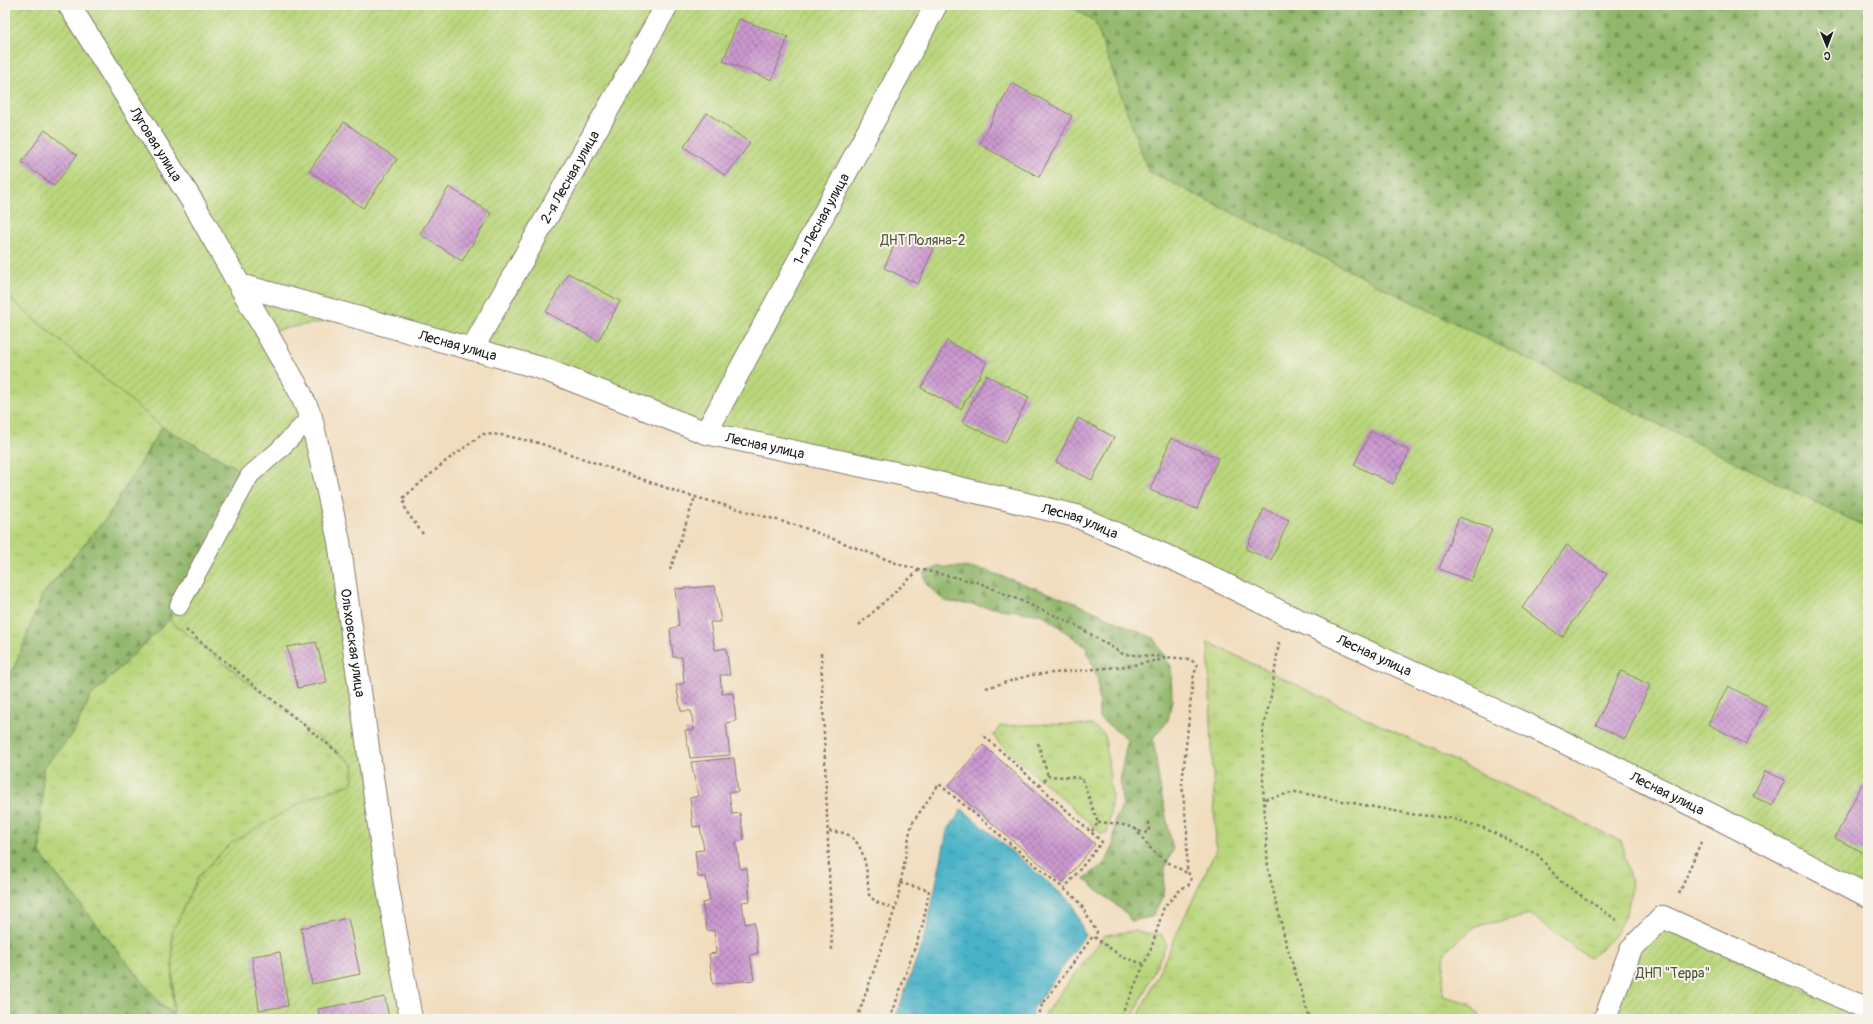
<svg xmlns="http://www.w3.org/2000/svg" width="1873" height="1024" font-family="Pangolin,sans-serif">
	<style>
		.grass { fill: url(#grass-tufts); stroke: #6a794c }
		.forest { fill: url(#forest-firs); stroke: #576a44 }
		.garden { fill: url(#garden-furrows); stroke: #6a794c }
		.water { fill: url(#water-ripples); stroke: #326772 }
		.building { fill: url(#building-cross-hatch) }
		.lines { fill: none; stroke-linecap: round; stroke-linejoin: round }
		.service-casing { stroke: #867c6d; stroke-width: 20 }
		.minor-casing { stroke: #867c6d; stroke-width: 24 }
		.path { stroke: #867c6d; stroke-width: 2.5; stroke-dasharray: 3 3; stroke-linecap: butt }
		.service { stroke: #fff; stroke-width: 18 }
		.minor { stroke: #fff; stroke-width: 22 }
		.labels { text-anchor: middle; stroke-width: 4; stroke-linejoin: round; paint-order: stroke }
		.street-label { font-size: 14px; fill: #1c1c1c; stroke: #f7f3e8 }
		.park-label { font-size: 14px; fill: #4b5439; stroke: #f7f3e8 }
	</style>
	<defs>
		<pattern id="grass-tufts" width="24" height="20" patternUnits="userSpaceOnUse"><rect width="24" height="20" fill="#b9d67c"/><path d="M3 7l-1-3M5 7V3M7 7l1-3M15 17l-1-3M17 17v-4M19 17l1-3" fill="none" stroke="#9eb76b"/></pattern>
		<pattern id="forest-firs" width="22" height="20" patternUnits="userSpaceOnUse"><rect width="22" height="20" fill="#92b76c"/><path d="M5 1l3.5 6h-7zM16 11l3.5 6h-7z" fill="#769458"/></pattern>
		<pattern id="garden-furrows" width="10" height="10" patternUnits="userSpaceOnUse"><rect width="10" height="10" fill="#b9d67c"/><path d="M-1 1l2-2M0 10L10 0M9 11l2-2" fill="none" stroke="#9eb76b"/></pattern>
		<pattern id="water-ripples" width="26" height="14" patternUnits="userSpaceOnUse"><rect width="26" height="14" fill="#49b2c8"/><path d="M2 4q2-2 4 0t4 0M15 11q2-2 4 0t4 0" fill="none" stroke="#3c90a2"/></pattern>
		<pattern id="building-cross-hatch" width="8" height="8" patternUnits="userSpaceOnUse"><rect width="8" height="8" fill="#ca96cf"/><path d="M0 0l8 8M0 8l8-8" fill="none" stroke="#a37aa7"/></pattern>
	</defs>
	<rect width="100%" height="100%" fill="#f7f3e8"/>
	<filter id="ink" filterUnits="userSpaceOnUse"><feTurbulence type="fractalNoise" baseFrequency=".025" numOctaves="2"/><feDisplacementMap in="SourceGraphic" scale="8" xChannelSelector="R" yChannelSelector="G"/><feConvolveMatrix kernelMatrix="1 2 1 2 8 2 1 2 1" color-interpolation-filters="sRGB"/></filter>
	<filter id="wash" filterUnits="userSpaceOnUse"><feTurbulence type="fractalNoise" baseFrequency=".012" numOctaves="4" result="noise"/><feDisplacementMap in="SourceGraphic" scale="16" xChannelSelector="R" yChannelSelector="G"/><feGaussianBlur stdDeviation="0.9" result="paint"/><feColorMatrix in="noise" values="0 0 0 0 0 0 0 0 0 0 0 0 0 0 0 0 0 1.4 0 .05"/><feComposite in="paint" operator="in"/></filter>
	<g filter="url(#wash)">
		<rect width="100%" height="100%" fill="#f1ddbe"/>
		<path class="grass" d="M5 294 162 427 108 516 43 594 5 691Z
			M169 620 354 765 352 784 309 798 172 933 173 1013 163 1007 40 854 43 767 73 734 90 697Z
			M1208 642 1621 841 1632 887 1627 912 1612 939 1589 958 1531 915 1476 926 1445 951 1442 996 1470 1003 1481 1019H1137L1216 850Z
			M1046 724 1092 725 1105 735 1112 796 1108 832 1102 834 998 742 994 735 1000 726Z
			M1134 931 1162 935 1166 945 1132 1019H1045L1046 1012 1105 935Z"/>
		<path class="forest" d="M1069 5H1868V528L1148 171 1095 22Z
			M162 427 250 475 169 620 90 697 73 734 43 768 40 854 163 1007 173 1013 174 1019H5V691L43 594 108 516Z
			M938 567H961L985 570 1076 603 1153 638 1171 666 1172 700 1168 720 1153 738 1160 787 1173 850 1165 868 1163 897 1152 917 1131 921 1127 914 1084 879 1106 862 1113 847 1115 820 1123 805C1117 782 1123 762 1128 739L1099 718 1098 680 1086 647 1043 615 944 601 926 584 924 573Z"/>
		<path class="garden" d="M5 5H1069L1095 22 1148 171 1868 528V898L1076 516 697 429 355 316 266 332 307 407 411 1019H174L172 933 198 877 231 843 309 798 352 784 354 765 169 620 250 475 162 427 5 294Z
			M1656 923 1868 1019H1605Z"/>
		<path class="water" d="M962 809 1072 903 1085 935 1033 1009 1032 1019H895L926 932 947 831Z"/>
		<g id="blocks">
			<path class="building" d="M739 19 788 37 772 80 723 61Z
				M1012 83 1072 116 1039 177 979 144Z
				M707 113 750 143 726 176 684 147Z
				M344 122 397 159 363 208 309 171Z
				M45 130 77 155 54 186 22 162Z
				M449 187 491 213 462 261 420 234Z
				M900 233 934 249 918 284 884 268Z
				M568 273 620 301 598 341 546 312Z
				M947 341 987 362 961 409 921 388Z
				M986 375 1029 397 1005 443 962 422Z
				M1078 418 1114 437 1092 480 1056 462Z
				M1371 431 1410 451 1393 484 1354 465Z
				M1171 438 1218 458 1197 509 1150 490Z
				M1264 509 1289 520 1271 560 1246 549Z
				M1459 517 1492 529 1471 581 1439 569Z
				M1567 545 1607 574 1562 637 1522 608Z
				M715 586 721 622H710L715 650 726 648 730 675H720L722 694 733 693 736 721 726 723 730 755 690 758 685 730H694L691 711H681L676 685 684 683 682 657H673L670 629 679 626 675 589Z
				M316 642 327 682 298 688 287 647Z
				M1621 671 1650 685 1625 739 1596 725Z
				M1728 686 1766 706 1746 744 1708 724Z
				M983 745 1095 844 1063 883 948 786Z
				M734 758 738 792H729L732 814 740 813 744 840 736 842 740 869 747 868 750 901 742 902 745 924 754 922 758 953 750 955 754 980 713 984 709 954 716 953 714 931 707 930 702 903 710 901 706 877H698L695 851 704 850 700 826 693 827 690 798 698 796 691 762Z
				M1765 771 1785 780 1772 806 1753 796Z
				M1862 784 1868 788V855L1835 838Z
				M348 918 360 974 312 984 301 928Z
				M280 952 288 1006 259 1010 252 956Z
				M385 997 389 1019H320L318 1009Z"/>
		</g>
	</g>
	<g filter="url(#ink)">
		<use href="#blocks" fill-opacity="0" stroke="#867c6d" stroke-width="1"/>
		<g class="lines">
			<defs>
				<path id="service" d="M179 606 250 475 278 451 311 417"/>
				<g id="minor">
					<path id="s1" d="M69 5 192 201 299 390 311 417 339 541 387 883 411 1019"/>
					<path id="s2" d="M240 285 541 368 706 433 905 475 1076 516 1182 563 1287 615 1547 734 1712 815 1868 896"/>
					<path id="s3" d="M472 349 667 5"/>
					<path id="s4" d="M706 433 936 5"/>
					<path d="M1605 1019 1631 949 1663 917 1868 1009"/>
				</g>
			</defs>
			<use href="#service" class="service-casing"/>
			<use href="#minor" class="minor-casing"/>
			<path class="path" d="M423 534 406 511 403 498 446 461 483 434 502 435 539 443 681 493 802 527 901 565 980 583 1072 623 1123 654 1190 659 1197 665 1193 679 1182 784 1187 832V868L1191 881 1188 886 1182 888 1164 907 1152 946 1120 1019
				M670 570 695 497
				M859 625 920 569
				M186 630 340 754
				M1279 642 1271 696 1263 729V785L1268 869 1286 943 1310 1019
				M821 653 832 950
				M986 688 1031 675 1128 666 1165 659
				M1038 743 1048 776
				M1040 786 1048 776 1082 778 1098 823 1091 832
				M1265 799 1296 792 1410 814 1450 818 1484 828 1538 855 1560 881 1618 921
				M1098 823C1114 822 1130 825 1143 833L1149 832V820
				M1135 828C1143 839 1151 851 1163 859 1171 865 1180 868 1188 874
				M829 831C834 832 839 832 844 833 867 841 867 876 869 895L876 902 894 909
				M1064 889C1069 893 1075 897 1078 901 1086 911 1089 922 1097 931L1096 938
				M1679 894 1701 842
				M857 1019 897 903 910 831 913 822 939 784 1064 889 1102 842 982 734
				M890 1019 923 924 929 890 900 883
				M1038 1019 1042 1005 1093 936 1122 957 1144 964"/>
			<use href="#service" class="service"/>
			<use href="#minor" class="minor"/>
		</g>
	</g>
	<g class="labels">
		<g class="street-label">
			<text dy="5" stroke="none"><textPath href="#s1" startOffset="164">Луговая улица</textPath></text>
			<text dy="5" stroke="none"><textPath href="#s3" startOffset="198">2-я Лесная улица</textPath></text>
			<text dy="5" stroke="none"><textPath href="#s4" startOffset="243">1-я Лесная улица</textPath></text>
			<text dy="5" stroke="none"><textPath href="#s2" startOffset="226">Лесная улица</textPath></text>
			<text dy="5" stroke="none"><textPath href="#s2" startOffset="550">Лесная улица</textPath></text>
			<text dy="5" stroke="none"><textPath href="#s2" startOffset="874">Лесная улица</textPath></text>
			<text dy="5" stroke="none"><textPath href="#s1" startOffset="708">Ольховская улица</textPath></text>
			<text dy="5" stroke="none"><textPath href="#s2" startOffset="1198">Лесная улица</textPath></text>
			<text dy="5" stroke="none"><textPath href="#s2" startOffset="1522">Лесная улица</textPath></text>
		</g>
		<g class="park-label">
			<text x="923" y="245">ДНТ Поляна-2</text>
			<text x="1673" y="978">ДНП "Терра"</text>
		</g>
	</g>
	<rect width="1873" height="1024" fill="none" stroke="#f7f3e8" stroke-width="20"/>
	<g transform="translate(1827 46) rotate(179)" stroke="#f7f3e8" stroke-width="3" paint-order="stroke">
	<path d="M0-3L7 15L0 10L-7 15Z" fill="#1c1c1c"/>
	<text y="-6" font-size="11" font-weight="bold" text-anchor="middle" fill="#1c1c1c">С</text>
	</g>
</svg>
